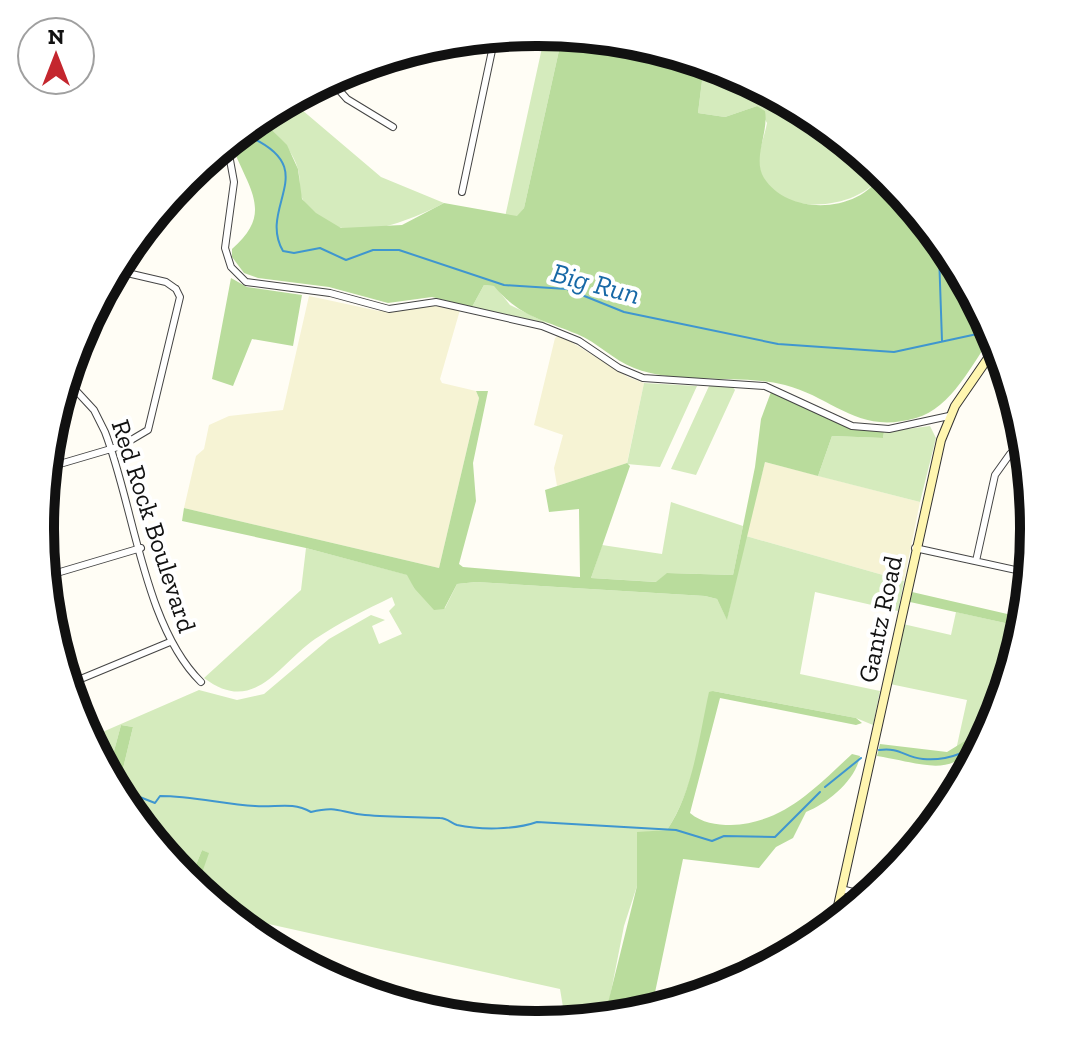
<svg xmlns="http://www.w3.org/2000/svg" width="1074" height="1057" font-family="'Zilla Slab',serif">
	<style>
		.farmland { fill: #f6f3d4 }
		.green { fill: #d5ebbd }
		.forest { fill: #b9dc9c }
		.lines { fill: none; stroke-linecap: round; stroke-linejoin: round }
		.stream { stroke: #3f96cf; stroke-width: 2 }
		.minor-casing { stroke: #444; stroke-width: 8 }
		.secondary-casing { stroke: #333; stroke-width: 10 }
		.minor { stroke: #fff; stroke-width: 6 }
		.secondary { stroke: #fff6b0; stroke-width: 8 }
		.labels { text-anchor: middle; stroke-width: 8; stroke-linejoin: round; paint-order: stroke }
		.street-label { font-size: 26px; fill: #111; stroke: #fff }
		.water-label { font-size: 28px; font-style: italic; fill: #1768a6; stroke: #fff }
		.rim { fill: none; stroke: #111; stroke-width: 10 }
	</style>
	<rect width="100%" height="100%" fill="#fffdf5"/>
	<path class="farmland" d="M309 296 379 311 434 306 460 310 440 379 442 383 476 391 479 398 439 568 184 508 196 456 204 449 209 425 229 416 283 410Z
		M560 335 628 377 644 383 627 463 557 486 554 468 563 435 534 425 555 338Z
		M765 462 920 502 904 581 746 536Z"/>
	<path class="green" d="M545 34 562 37 524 208 517 217H505Z
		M704 65 727 70 737 76 735 88 764 94 882 173C860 215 757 219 759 160 759 148 765 135 767 123L757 106 725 117 698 113Z
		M295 104 381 177 444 203C404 224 335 252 303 200 298 192 301 179 298 169 293 151 279 137 266 124Z
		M484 285 495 286 510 305 547 323 472 307Z
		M644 383 697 386 660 467 627 464Z
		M709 386H732L735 390 696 475 671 469Z
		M930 426 936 438 920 502 818 476 832 436 883 438 884 432Z
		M671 502 743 526 733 575 668 573 657 582 591 578 602 545 662 554Z
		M746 536 904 581 898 611 815 592 800 674 880 691 873 725 856 718 713 691C701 736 693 791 667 830L637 833V886L624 926 608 1007 617 1009 565 1019 560 989 246 919 197 887 208 853 202 850 189 882 186 879 120 781 133 727 121 725 110 766 91 737 199 690 237 700 264 694 329 639 371 615 385 620 372 626 379 644 402 634 389 611 395 605 392 597C365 610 339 623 315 639 278 665 254 716 204 678L301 590 306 548 408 575 414 588 445 608 457 584 476 582 705 596 717 599 727 619Z
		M956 612 1014 625 996 719 956 750 967 700 890 684 903 624 951 635Z"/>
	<path class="forest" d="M562 37 704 65 698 113 725 117 757 106 765 111C769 133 752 158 764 178 789 217 861 213 882 173L888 178 993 335C972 363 952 408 916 418 857 435 835 398 785 385 736 373 681 386 634 368 613 360 597 342 577 334 541 319 519 316 494 286L484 285 472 307 432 297 388 303 329 287 258 278 244 273 232 257V249C274 213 249 190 232 146L266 124 287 145 298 169 302 199 316 213 341 228 402 225 444 203 517 216 524 208Z
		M231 278 247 287 302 295 293 346 252 339 233 386 212 379Z
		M476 391H488L473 463 476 501 459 564 463 567 580 577 579 509 549 512 545 490 627 463 630 466 591 578 656 582 667 573 733 575 755 467 761 419 771 392 852 427 884 432 883 438 832 436 818 476 765 462 727 620 717 599 705 596 476 582 457 584 444 609 434 610 414 588 407 575 306 548 182 521 184 508 439 568 479 398Z
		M912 592 1016 616 1014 625 910 602Z
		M713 691 856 718 862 723 856 725 720 698 690 813C702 823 716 825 731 825 784 823 815 788 852 754L860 756C856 780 828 803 806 812L793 838 776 847 759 868 683 859 653 1002 617 1009 607 1007 637 886V832L667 830C693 792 699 737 709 692Z
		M121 725 133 727 120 781 110 766Z
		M991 725C954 781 936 766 877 756L880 744 947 752Z
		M202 850 209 853 197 887 189 882Z"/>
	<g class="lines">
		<path class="stream" d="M248 136C324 169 257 206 283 251L294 253 320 248 346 260 373 250H399L504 285 567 289 624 312 778 344 894 352 991 331
			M939 254 942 341
			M879 750C900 747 904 757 923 759 947 761 966 754 982 739
			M825 787 861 758
			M127 792 155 803 160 796C192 796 223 804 255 806 276 808 291 801 311 812 339 805 340 813 365 815 390 817 415 817 440 818 447 818 451 823 457 825 480 830 514 830 537 822L676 830 712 841 724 836 775 837 820 792"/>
		<defs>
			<path id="minor" d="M473 45 492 49
				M331 81 347 99 393 127
				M228 149 234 182 225 248 231 267 246 282 330 293 389 309 436 302 542 326 579 341 619 368 643 378 765 386 852 426 889 429 949 416
				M462 192 494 41
				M123 272 166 282 176 289
				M69 383 94 410 105 432C134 507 144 626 201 682
				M53 466 121 446 148 430 180 297 176 289
				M915 548 1025 572
				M976 561 995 475 1010 454
				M50 575 141 548
				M71 683 170 642
				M841 889 865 895"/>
			<path id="secondary" d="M836 915 941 440 955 406 997 345"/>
		</defs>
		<use href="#minor" class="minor-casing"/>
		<use href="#secondary" class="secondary-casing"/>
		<use href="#minor" class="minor"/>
		<use href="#secondary" class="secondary"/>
	</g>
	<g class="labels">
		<g class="street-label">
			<text transform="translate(154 526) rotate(72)" y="9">Red Rock Boulevard</text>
			<text transform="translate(880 619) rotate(-78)" y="9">Gantz Road</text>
		</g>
		<g class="water-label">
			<text transform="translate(596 283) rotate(15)" y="10">Big Run</text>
		</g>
	</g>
	<path d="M0 0H1074V1057H0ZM536 46H538A482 482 0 0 1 1020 528V529A482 482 0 0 1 538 1011H536A482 482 0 0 1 54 529V528A482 482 0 0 1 536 46Z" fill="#fff" fill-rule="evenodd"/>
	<path class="rim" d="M536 46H538A482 482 0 0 1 1020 528V529A482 482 0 0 1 538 1011H536A482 482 0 0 1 54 529V528A482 482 0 0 1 536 46Z"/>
	<g transform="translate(56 56)"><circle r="38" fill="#ffffff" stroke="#a0a0a0" stroke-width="2"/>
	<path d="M0-6L14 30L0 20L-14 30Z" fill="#c4262e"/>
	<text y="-12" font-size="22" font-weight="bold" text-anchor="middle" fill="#111111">N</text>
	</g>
</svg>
